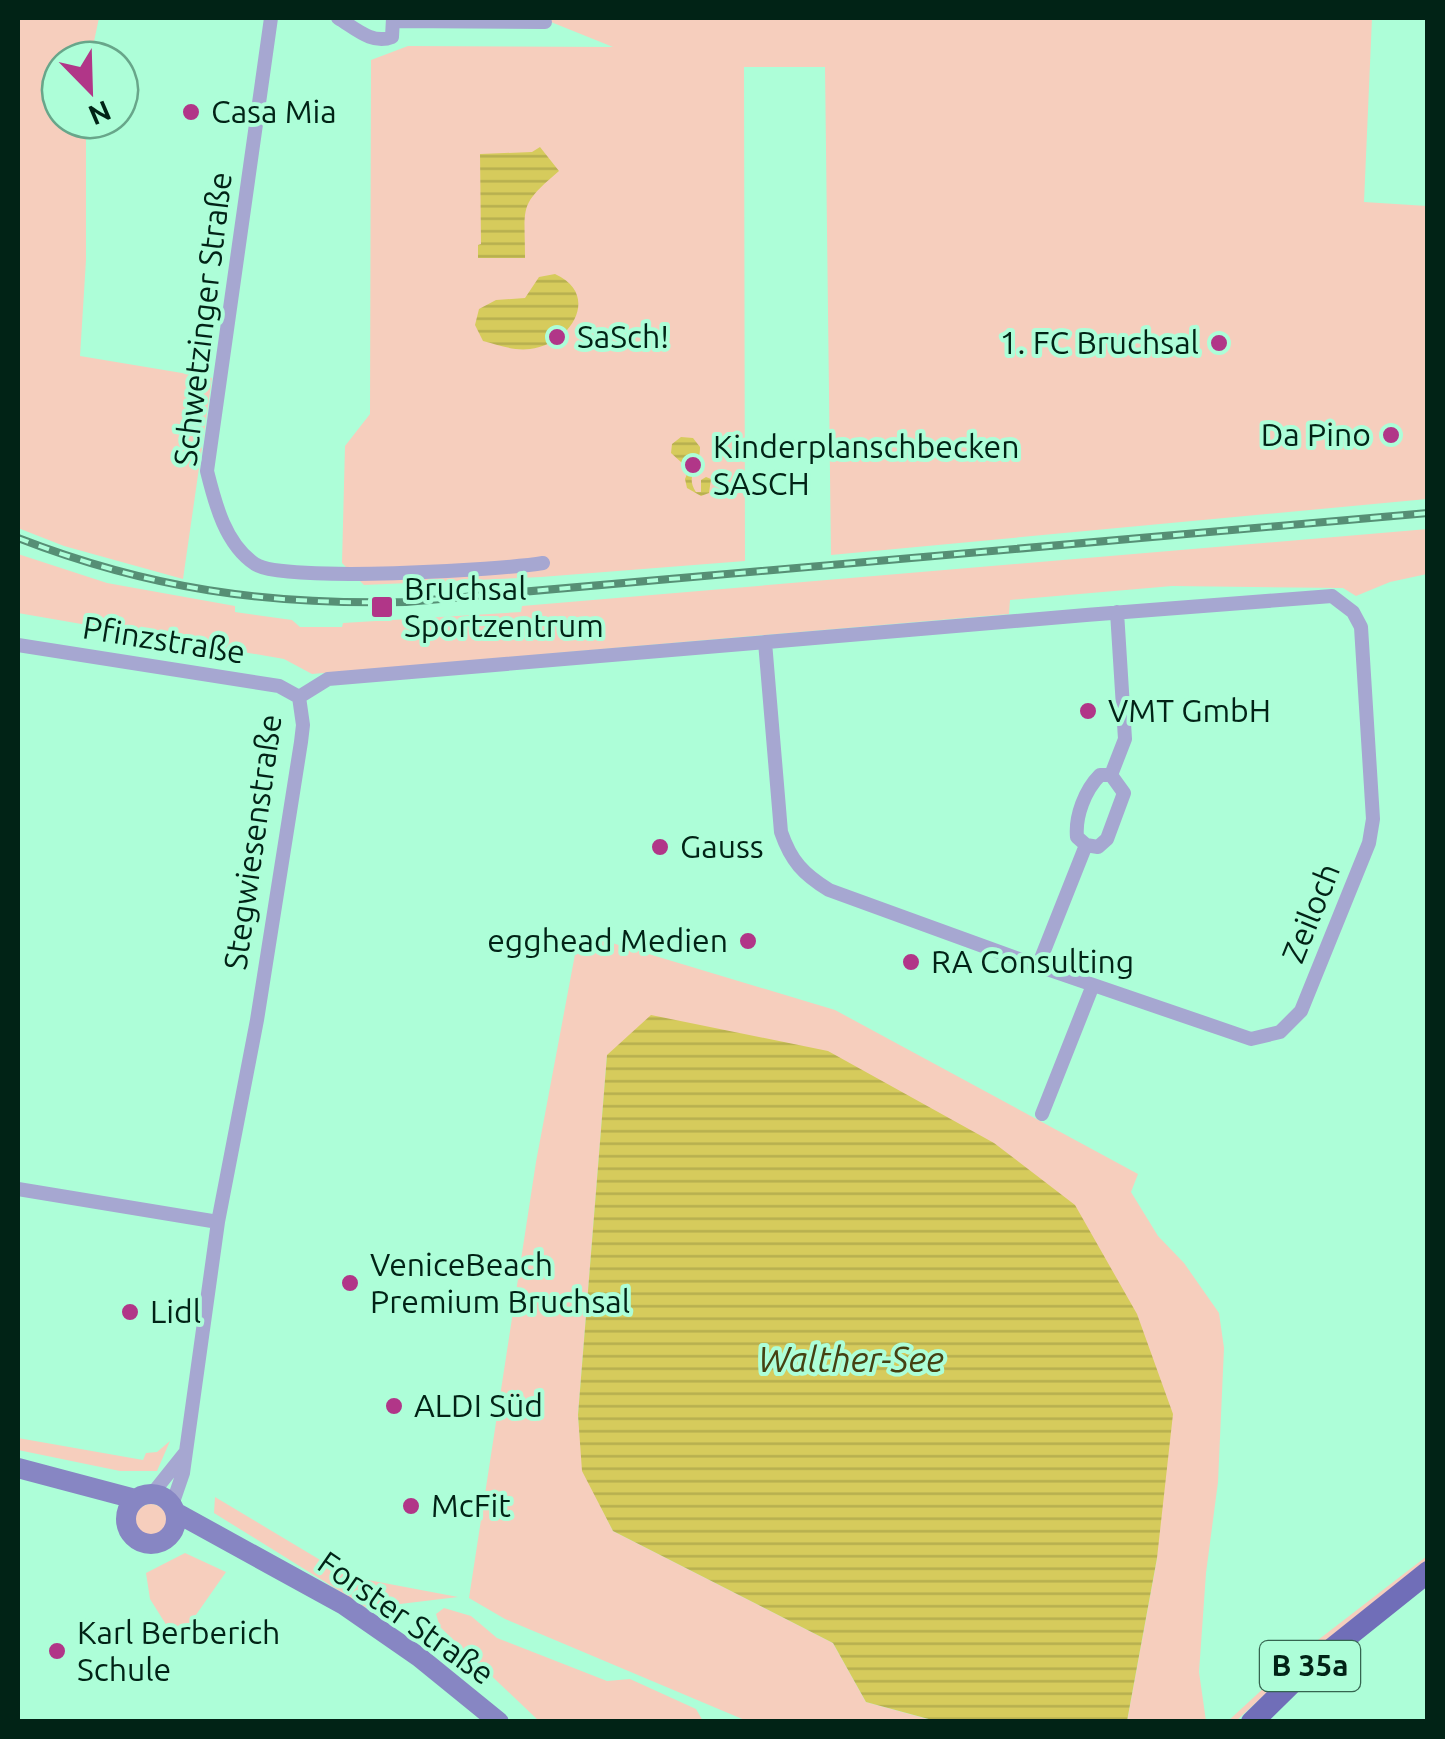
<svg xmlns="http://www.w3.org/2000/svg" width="1445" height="1739" font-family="Ubuntu,sans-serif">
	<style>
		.green { fill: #f6cebd }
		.water { fill: url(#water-rules) }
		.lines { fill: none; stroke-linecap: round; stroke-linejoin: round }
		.street { stroke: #a6a7d1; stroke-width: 14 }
		.secondary { stroke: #8786c3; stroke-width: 20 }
		.primary { stroke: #706eb8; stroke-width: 22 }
		.rail-casing { stroke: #568f75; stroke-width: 8 }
		.rail { stroke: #adfed8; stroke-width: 4; stroke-dasharray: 11; stroke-linecap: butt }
		.poi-dot { fill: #b13688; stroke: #adfed8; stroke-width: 4 }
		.labels { text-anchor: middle; stroke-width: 8; stroke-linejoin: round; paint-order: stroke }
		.shield { fill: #adfed8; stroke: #356550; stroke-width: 2.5 }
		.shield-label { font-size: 30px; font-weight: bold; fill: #012316 }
		.poi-label { font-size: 32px; fill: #012316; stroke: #adfed8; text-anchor: start }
		.street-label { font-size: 32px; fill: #012316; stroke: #adfed8 }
		.water-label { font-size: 35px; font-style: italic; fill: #454112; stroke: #adfed8 }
	</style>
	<defs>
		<pattern id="water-rules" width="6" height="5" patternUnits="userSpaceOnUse" patternTransform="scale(2.5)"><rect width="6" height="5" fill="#d6cb5c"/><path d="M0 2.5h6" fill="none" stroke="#b6ae4f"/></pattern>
	</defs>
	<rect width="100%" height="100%" fill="#adfed8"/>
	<path class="green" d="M18 18H99L90 60H60V120H86V260L80 356 212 378 183 579 64 546 18 528Z
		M541 18H1372L1364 202 1427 206V499L831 555 825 67H744L745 561 541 577 364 585 342 563 345 446 370 414 371 60 408 46 613 47Z
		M1428 529 1427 574 1390 582 1356 596 1343 588 1172 586 1010 600 1009 614 312 674 284 659 18 613V554L107 583 235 606V612L292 620 300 627H342L343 623 521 612 522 606Z
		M579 933 835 1010 1138 1174 1131 1192 1158 1236 1184 1263 1219 1313 1224 1348 1218 1482 1206 1573 1199 1672 1206 1721H1127L1157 1558 607 1055 578 1415 583 1471 613 1531 833 1643 866 1702 935 1721H747L505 1619 469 1598 536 1162Z
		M18 1438 143 1460 146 1453 157 1452 170 1441 157 1471H120L18 1450Z
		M215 1497 347 1576 458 1597 400 1604 383 1618 214 1513Z
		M135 1520a16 16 0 1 1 32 0a16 16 0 1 1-32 0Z
		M185 1553 226 1572 177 1642 150 1599 146 1573Z
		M1427 1556V1563L1284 1677 1236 1721 1227 1722 1305 1650Z
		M444 1608 471 1616 497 1638 607 1681 630 1679 696 1709 703 1721H539L440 1627 436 1614Z"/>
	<path class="water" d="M540 147 559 171C518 206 525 205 525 258H478V245L481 244 480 154 532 152Z
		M555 274C602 295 570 345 530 349 513 351 498 345 483 341L475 325 479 309 496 300 525 298 539 277Z
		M681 437 693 438 700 447C701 465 684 475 696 492H701V480L706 477 711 479 709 493 701 496 687 488 685 479 692 462 682 463 671 453 672 444Z
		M651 1015 828 1051 994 1143 1075 1205 1137 1314 1173 1414 1157 1558 1127 1721H936L866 1702 833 1643 613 1531 582 1471 578 1415 607 1055Z"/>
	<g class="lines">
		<path class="street" d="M271 18 207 471C215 503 225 544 255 564 282 583 503 570 543 563
			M338 18C355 28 372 45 392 37L393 18
			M395 21 545 22
			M18 645 279 686 299 697
			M299 697 328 679C662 650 997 621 1332 596L1353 612 1361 627 1373 819 1369 843 1301 1011 1280 1032 1251 1039 1038 966 829 890C803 874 791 861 781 832L765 642
			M1111 775 1124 793 1107 839 1098 847 1086 845 1077 837C1075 816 1085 790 1100 775H1111L1125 739 1117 612
			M1038 966 1086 845
			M1042 1114 1093 985
			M18 1189 218 1222
			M152 1494 184 1454
			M172 1505 183 1473 218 1222 257 1020 301 742 303 725 299 697"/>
		<path class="secondary" d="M18 1468 135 1499
			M126 1519a25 25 0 1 1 50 0a25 25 0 1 1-50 0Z
			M175 1512 344 1605 419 1657 499 1722"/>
		<path class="primary" d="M1252 1722 1303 1672 1428 1572"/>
		<defs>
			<path id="rail" d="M18 538C150 589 265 605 406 602L1428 513"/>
		</defs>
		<use href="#rail" class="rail-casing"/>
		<use href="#rail" class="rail"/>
	</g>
	<g class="poi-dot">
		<circle cx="191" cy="112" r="10"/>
		<circle cx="557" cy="337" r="10"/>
		<circle cx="1219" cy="343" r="10"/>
		<circle cx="1391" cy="435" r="10"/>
		<circle cx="693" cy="465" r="10"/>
		<rect x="370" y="595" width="24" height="24" rx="5"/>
		<circle cx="1088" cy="711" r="10"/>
		<circle cx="660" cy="847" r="10"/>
		<circle cx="748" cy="941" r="10"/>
		<circle cx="911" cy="962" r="10"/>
		<circle cx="350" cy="1283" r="10"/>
		<circle cx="130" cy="1312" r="10"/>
		<circle cx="394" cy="1406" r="10"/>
		<circle cx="411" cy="1506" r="10"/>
		<circle cx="57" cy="1651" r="10"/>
	</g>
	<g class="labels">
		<rect class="shield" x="1260" y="1641" width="100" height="50" rx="8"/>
		<g class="shield-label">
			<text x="1310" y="1676">B 35a</text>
		</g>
		<g class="poi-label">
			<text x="211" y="123">Casa Mia</text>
			<text x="577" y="348">SaSch!</text>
			<text x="1199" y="354" text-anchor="end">1. FC Bruchsal</text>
			<text x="1371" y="446" text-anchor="end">Da Pino</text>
			<text x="713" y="458">Kinderplanschbecken<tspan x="713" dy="37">SASCH</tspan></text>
			<text x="404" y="600">Bruchsal<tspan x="404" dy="37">Sportzentrum</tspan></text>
			<text x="1108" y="722">VMT GmbH</text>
			<text x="680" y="858">Gauss</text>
			<text x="728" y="952" text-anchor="end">egghead Medien</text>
			<text x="931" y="973">RA Consulting</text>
			<text x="370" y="1276">VeniceBeach<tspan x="370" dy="37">Premium Bruchsal</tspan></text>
			<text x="150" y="1323">Lidl</text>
			<text x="414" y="1417">ALDI Süd</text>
			<text x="431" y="1517">McFit</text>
			<text x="77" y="1644">Karl Berberich<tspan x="77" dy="37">Schule</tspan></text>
		</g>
		<g class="street-label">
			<text transform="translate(203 319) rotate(-83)" y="11">Schwetzinger Straße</text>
			<text transform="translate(164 640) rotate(9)" y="11">Pfinzstraße</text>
			<text transform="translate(253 842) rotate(-82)" y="11">Stegwiesenstraße</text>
			<text transform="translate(1311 913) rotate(-68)" y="11">Zeiloch</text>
			<text transform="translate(406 1618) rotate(35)" y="11">Forster Straße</text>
		</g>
		<g class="water-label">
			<text x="851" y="1372">Walther-See</text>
		</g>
	</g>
	<rect width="1445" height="1739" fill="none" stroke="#012316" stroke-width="40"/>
	<g transform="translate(90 90) rotate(157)"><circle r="48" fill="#adfed8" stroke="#68a68a" stroke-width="2.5"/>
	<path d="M0-8L18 38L0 25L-18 38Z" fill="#b13688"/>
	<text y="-15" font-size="28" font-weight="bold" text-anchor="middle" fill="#012316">N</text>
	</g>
</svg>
